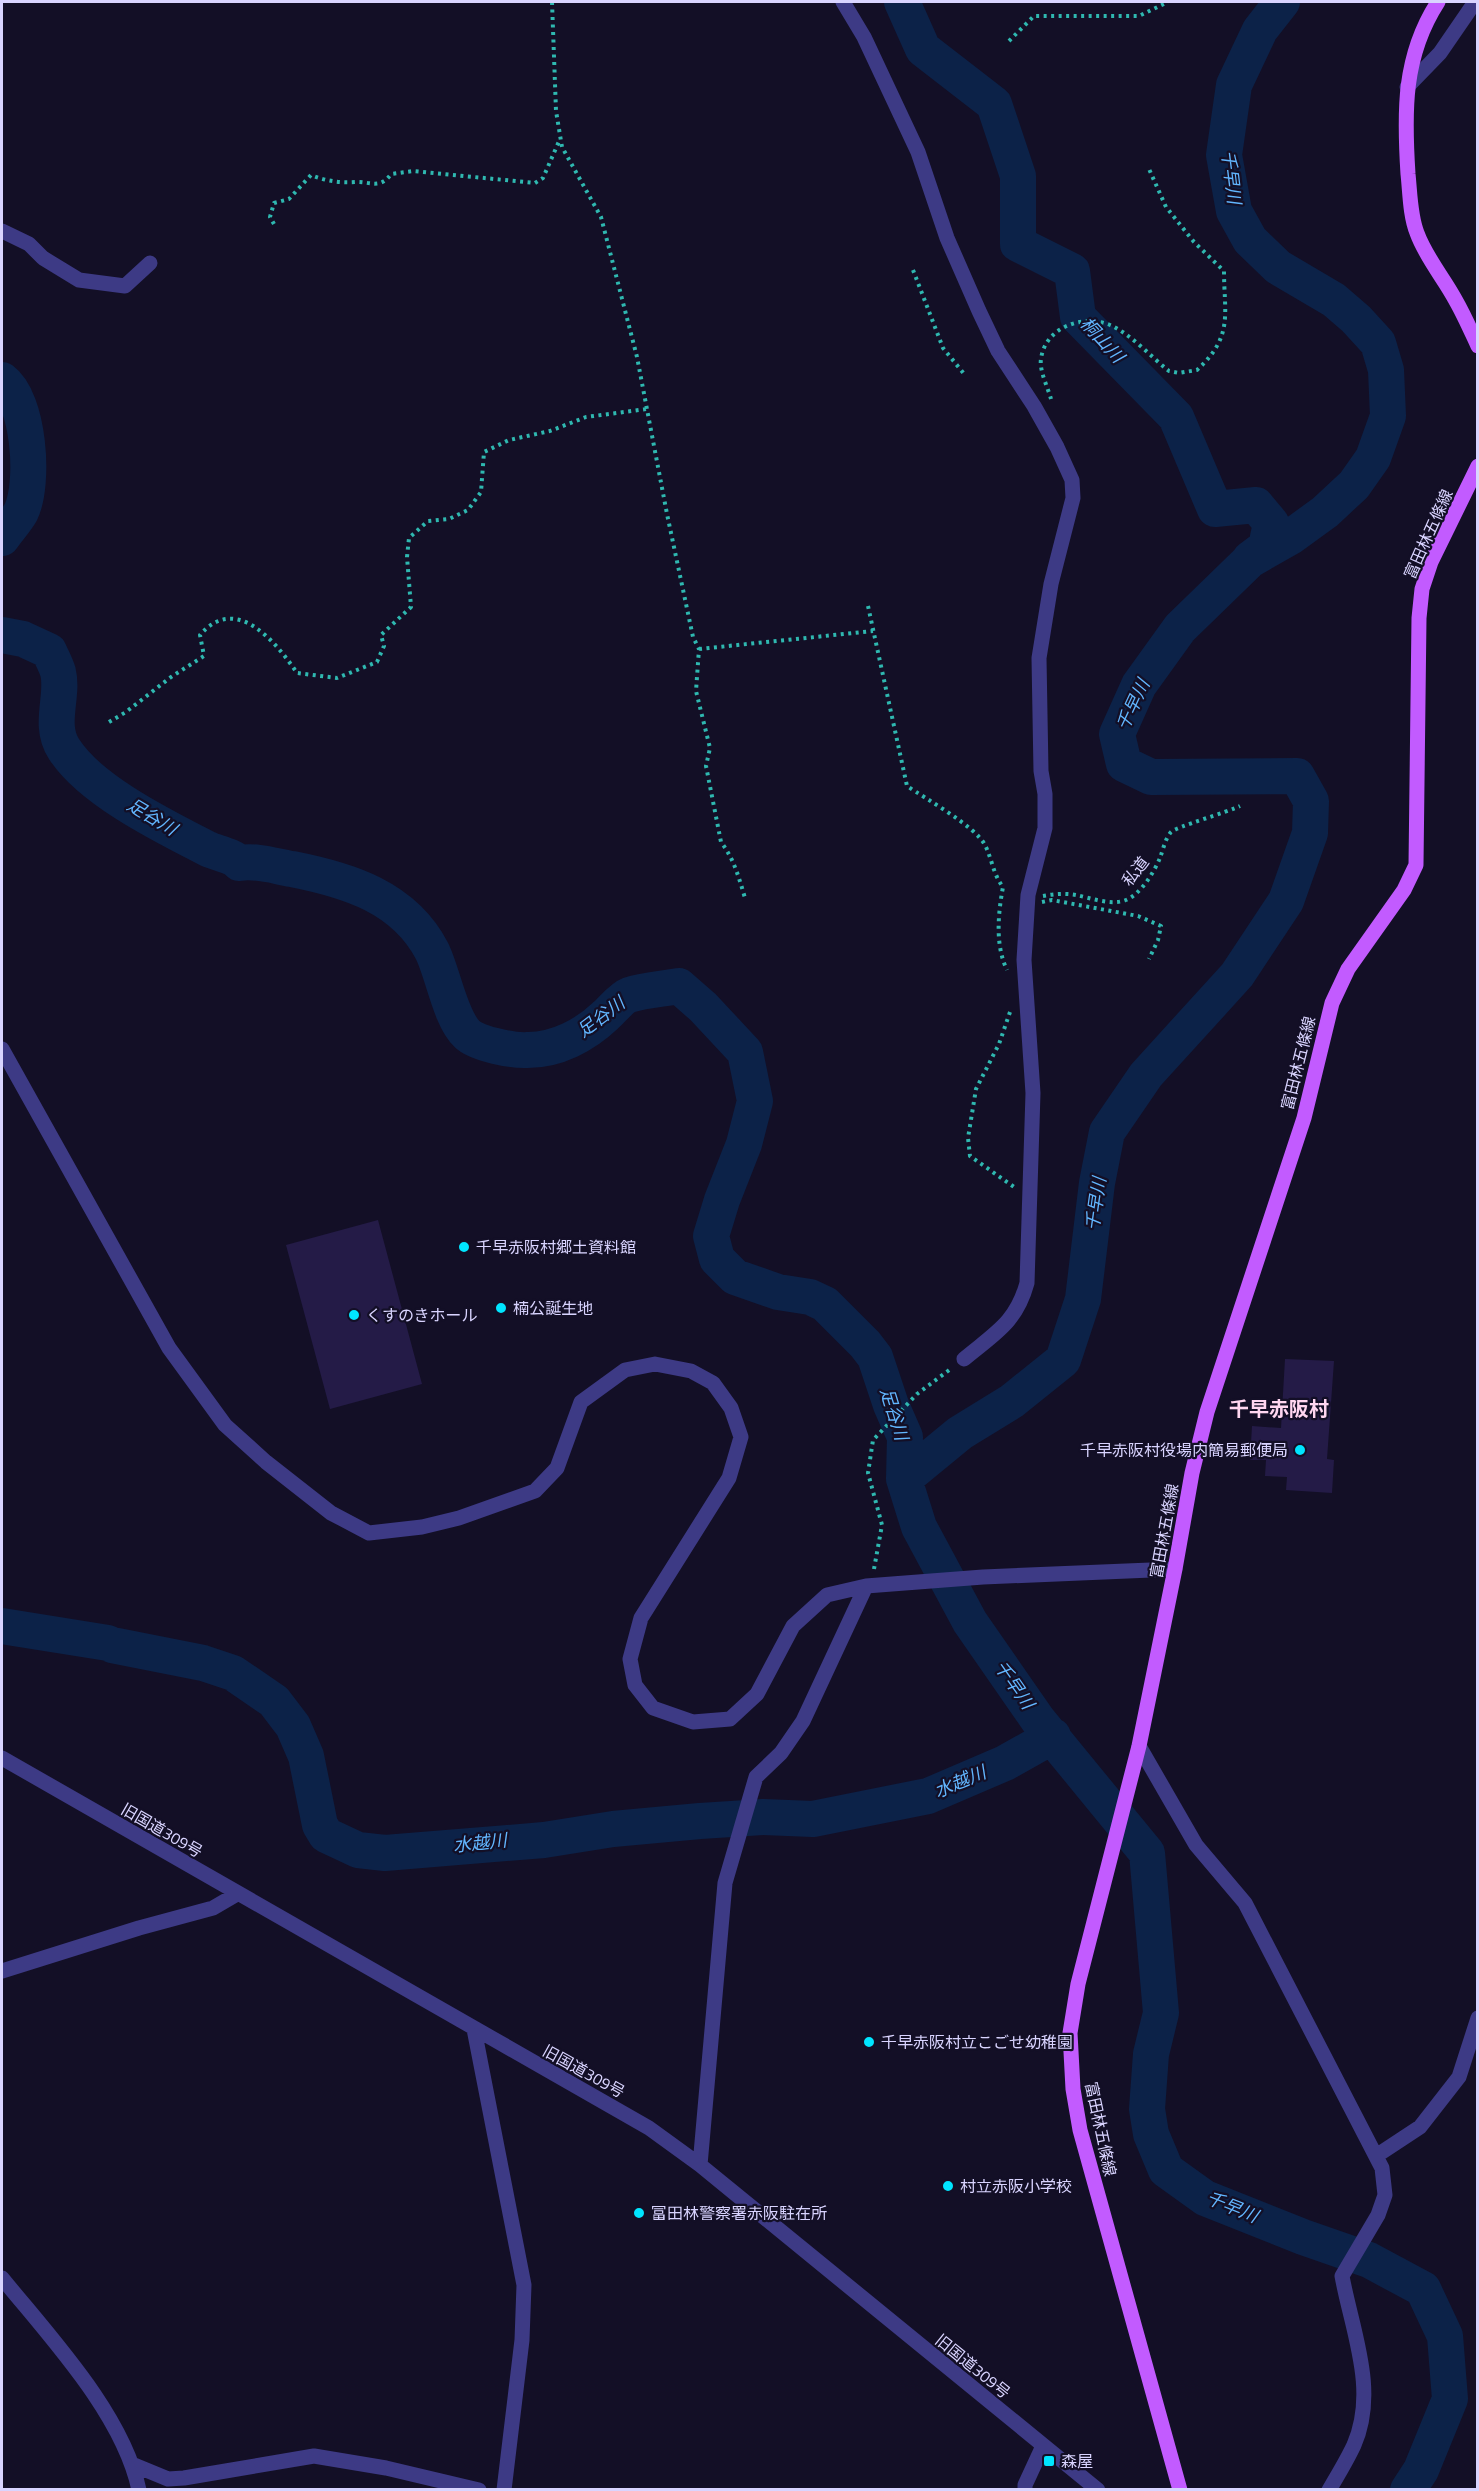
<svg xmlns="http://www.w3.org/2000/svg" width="1479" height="2491" font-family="'Titillium Web','Noto Sans JP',sans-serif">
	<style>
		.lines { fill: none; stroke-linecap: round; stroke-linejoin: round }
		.river { stroke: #0c2248; stroke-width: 36 }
		.building { fill: #241b47 }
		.path { stroke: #2fb8b0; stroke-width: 4; stroke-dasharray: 3 4.5; stroke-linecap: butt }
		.minor { stroke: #3d3a85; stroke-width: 15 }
		.major { stroke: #c25bff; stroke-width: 15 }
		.poi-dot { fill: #00e5ff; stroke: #130f26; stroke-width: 2 }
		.labels { text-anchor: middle; stroke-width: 4.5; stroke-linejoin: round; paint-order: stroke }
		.street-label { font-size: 16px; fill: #d9d4ff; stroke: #130f26 }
		.poi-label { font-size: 16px; fill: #d9d4ff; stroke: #130f26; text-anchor: start }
		.water-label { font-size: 18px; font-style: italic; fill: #62b6ff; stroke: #130f26 }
		.quarter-label { font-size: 20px; font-weight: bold; fill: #ffd6f0; stroke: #130f26 }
	</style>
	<rect width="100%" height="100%" fill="#130f26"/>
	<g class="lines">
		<path class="river" d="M902 2 923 49 994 104 1018 176V244L1072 271 1078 317 1176 417 1215 509 1256 505 1271 523 1266 547 1250 559
			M2 380C29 400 35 482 21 512 16 521 8 529 2 538
			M2 635 23 639 49 651C52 658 56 665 58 672 64 696 48 725 64 749 90 790 163 826 206 848 215 853 232 855 239 863 257 860 274 866 292 869 348 880 404 897 432 951 443 973 450 1018 467 1034 477 1044 514 1051 528 1050 557 1050 585 1035 605 1016 612 1010 621 998 629 995 644 990 663 989 679 986L703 1007 745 1052 755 1101 744 1144 722 1200 711 1236 717 1259 735 1277 778 1292 810 1297 825 1304 865 1344 875 1357 891 1405 905 1437 904 1479 919 1527 970 1622 1038 1720 1147 1853 1161 2013 1151 2054 1147 2109 1151 2134 1166 2170 1205 2198 1303 2237 1369 2260 1423 2289 1445 2336 1450 2399 1421 2470 1408 2490
			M904 1479 960 1433 1012 1401 1063 1360 1083 1299 1097 1183 1107 1132 1146 1075 1237 975 1286 901 1310 833 1311 801 1297 776 1151 777 1124 764 1117 734 1139 685 1180 628 1250 560 1292 536 1325 512 1354 485 1373 458 1388 416 1386 370 1378 343 1356 319 1334 300 1278 267 1250 240 1234 211 1224 155 1234 85 1260 30 1282 2
			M2 1626 108 1643 112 1645 203 1663 233 1673 274 1701 293 1726 306 1756 320 1825 326 1835 358 1850 385 1853 544 1840 613 1829 700 1821 763 1817 813 1819 928 1796 1005 1763 1053 1736"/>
	</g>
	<path class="building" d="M378 1220 422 1384 330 1409 286 1245Z
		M1285 1359 1334 1361 1327 1459 1334 1460 1332 1493 1286 1490 1287 1477 1265 1476 1266 1460H1250L1252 1426 1281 1428Z"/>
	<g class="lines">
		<path class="path" d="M552 2 556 111 562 147 601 217 637 357 667 514 693 637 699 649 696 691 710 748 706 766 721 842C734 859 739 878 745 898
			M1009 41 1034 16H1139L1168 2
			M274 224 270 217 274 203 289 199 311 175C326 181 339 183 355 182 369 181 380 190 391 174L413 171 535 183 543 178 560 139
			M913 270 943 348 965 375
			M1051 399C1048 388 1039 370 1041 359 1045 327 1083 314 1110 325 1131 334 1151 357 1169 371L1179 373 1197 370C1234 336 1224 314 1224 271L1194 242 1166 207 1149 169
			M868 606 907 786C926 799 975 826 985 845 992 859 993 874 1003 887 998 914 995 945 1007 970
			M699 649 873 631
			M109 722 126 712 171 677 204 656 200 635C236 593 276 642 297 673L337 678 377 662 384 646 381 635 411 607 407 557 409 538 428 521 449 519 468 510 481 492 484 452 509 440 550 431 586 417 647 409
			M1043 896C1054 894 1065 893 1076 895 1091 898 1111 906 1126 900 1141 894 1154 872 1160 858 1163 850 1165 839 1171 832 1176 827 1228 812 1240 806
			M1042 902 1052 900 1138 916 1161 926 1158 940 1149 959
			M1010 1012 999 1044 976 1089 968 1138 970 1156 1014 1187
			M874 1569 882 1525 868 1473 873 1440 917 1394 952 1368"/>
		<path class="minor" d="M843 2 864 37 918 152 947 238 979 311 998 351 1034 406 1057 447 1072 480 1073 498 1051 584 1039 658 1041 771 1045 794V828L1028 895 1024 960 1033 1093 1027 1283C1016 1323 995 1333 964 1359
			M1407 87 1440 53 1475 2
			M2 231 29 244 43 258 79 280 125 286 150 263
			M2 1049 169 1348 225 1425 266 1462 331 1513 369 1533 422 1527 459 1518 535 1491 557 1468 581 1402 625 1370 655 1364 691 1371 713 1383 731 1408 741 1437 729 1478 641 1618 630 1659 635 1685 653 1708 693 1722 730 1719 757 1694 793 1626 827 1595 866 1586 983 1577 1175 1569
			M1139 1746 1196 1845 1245 1903 1382 2168 1385 2195 1378 2215 1342 2276C1352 2331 1378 2390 1354 2445 1347 2460 1338 2475 1329 2490
			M2 1758 649 2128 700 2165 1098 2490
			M2 1971 139 1928 213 1908 237 1894
			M474 2029 524 2285 522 2340 504 2490
			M1376 2156 1420 2127 1459 2077 1478 2018
			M700 2165 725 1883 756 1777 781 1753 803 1721 866 1586
			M2 2278C50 2337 123 2414 139 2490
			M134 2465 168 2479 184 2478 314 2456 386 2468 479 2490
			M1025 2490V2485L1043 2446"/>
		<path class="major" d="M1438 2C1403 56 1404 112 1408 174 1410 192 1410 216 1417 233 1426 258 1444 278 1456 301 1464 315 1471 331 1478 346
			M1180 2490 1080 2130 1073 2089 1070 2033 1078 1984 1139 1746 1175 1569 1192 1473 1207 1412 1304 1118 1332 1003 1348 969 1404 890 1416 865 1419 618 1422 589 1431 562 1478 466"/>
	</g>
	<g class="poi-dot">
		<circle cx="464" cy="1247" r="6"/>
		<circle cx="501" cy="1308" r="6"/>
		<circle cx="354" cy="1315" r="6"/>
		<circle cx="1300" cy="1450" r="6"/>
		<circle cx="869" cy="2042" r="6"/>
		<circle cx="948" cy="2186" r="6"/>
		<circle cx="639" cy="2213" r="6"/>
		<rect x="1043" y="2455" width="12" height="12" rx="3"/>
	</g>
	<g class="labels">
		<g class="street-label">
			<text transform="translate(1428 534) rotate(-66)" y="6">富田林五條線</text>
			<text transform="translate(1135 871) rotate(-52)" y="6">私道</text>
			<text transform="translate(1298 1063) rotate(-76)" y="6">富田林五條線</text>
			<text transform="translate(1164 1531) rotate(-80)" y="6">富田林五條線</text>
			<text transform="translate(162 1830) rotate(30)" y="6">旧国道309号</text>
			<text transform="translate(584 2071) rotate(29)" y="6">旧国道309号</text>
			<text transform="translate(1101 2129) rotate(78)" y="6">富田林五條線</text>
			<text transform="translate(973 2366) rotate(39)" y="6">旧国道309号</text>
		</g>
		<g class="poi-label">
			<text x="476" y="1253">千早赤阪村郷土資料館</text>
			<text x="513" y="1314">楠公誕生地</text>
			<text x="366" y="1321">くすのきホール</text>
			<text x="1288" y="1456" text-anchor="end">千早赤阪村役場内簡易郵便局</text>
			<text x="881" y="2048">千早赤阪村立こごせ幼稚園</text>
			<text x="960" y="2192">村立赤阪小学校</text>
			<text x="651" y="2219">富田林警察署赤阪駐在所</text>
			<text x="1061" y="2467">森屋</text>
		</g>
		<g class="water-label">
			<text transform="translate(1231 177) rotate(83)" y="6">千早川</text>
			<text transform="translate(1102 340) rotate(47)" y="6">桐山川</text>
			<text transform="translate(1133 705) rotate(-65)" y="6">千早川</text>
			<text transform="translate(152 817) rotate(31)" y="6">足谷川</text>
			<text transform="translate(601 1017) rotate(-37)" y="6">足谷川</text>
			<text transform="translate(1096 1204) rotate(-82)" y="6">千早川</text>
			<text transform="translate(894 1414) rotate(73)" y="6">足谷川</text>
			<text transform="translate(1014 1685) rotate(55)" y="6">千早川</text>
			<text transform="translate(960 1782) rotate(-23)" y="6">水越川</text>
			<text transform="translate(480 1843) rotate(-6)" y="6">水越川</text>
			<text transform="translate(1232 2207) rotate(22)" y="6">千早川</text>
		</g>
		<g class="quarter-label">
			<text x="1279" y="1416">千早赤阪村</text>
		</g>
	</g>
	<rect width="1479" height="2491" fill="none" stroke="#d9d4ff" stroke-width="6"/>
</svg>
